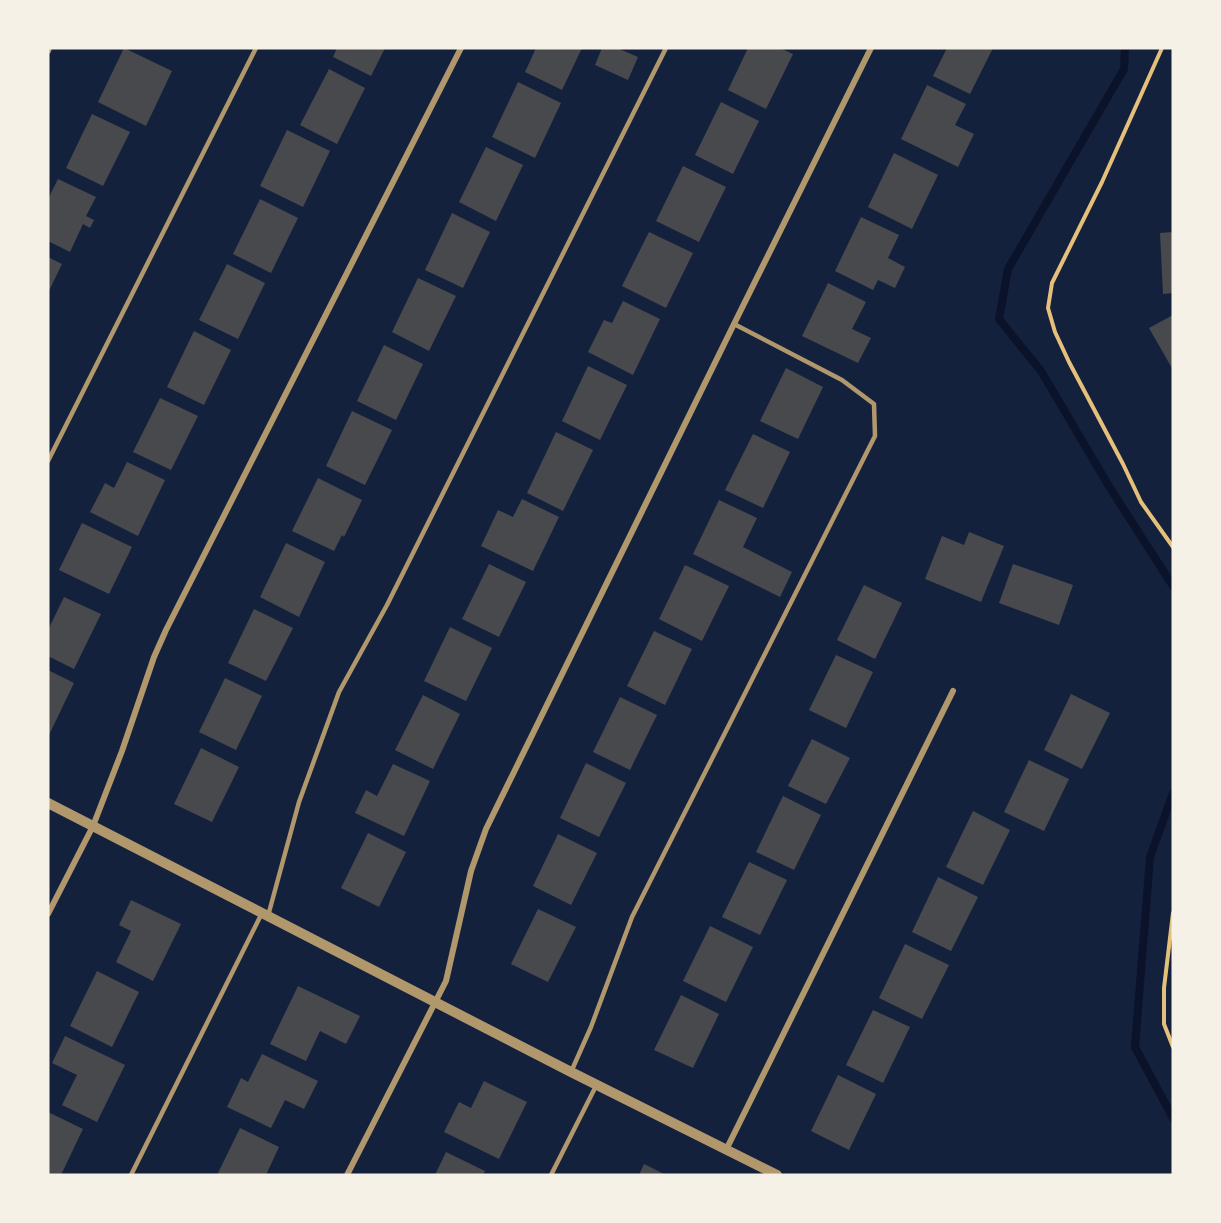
<svg xmlns="http://www.w3.org/2000/svg" width="1221" height="1223" font-family="Barlow,sans-serif">
	<style>
		.lines { fill: none; stroke-linecap: round; stroke-linejoin: round }
		.stream { stroke: #0b132b; stroke-width: 8 }
		.building { fill: #48494c }
		.path { stroke: #e5c07b; stroke-width: 4 }
		.service { stroke: #b1986c; stroke-width: 4.5 }
		.minor { stroke: #b1986c; stroke-width: 6 }
		.tertiary { stroke: #b1986c; stroke-width: 10 }
	</style>
	<rect width="100%" height="100%" fill="#14213d"/>
	<g class="lines">
		<path class="stream" d="M1125 48 1124 69 1008 269 999 319 1041 371 1110 488 1173 586
			M1173 793 1150 857 1135 1047 1173 1118"/>
	</g>
	<path class="building" d="M124 48 172 71 146 126 98 102Z
		M337 48H385L371 76 333 57Z
		M536 48H582L562 90 525 72Z
		M602 48H617L638 57 628 80 595 65Z
		M748 48H780L793 54 766 109 728 90Z
		M947 48H993L970 94 933 76Z
		M329 69 365 88 337 144 300 125Z
		M518 82 561 103 535 158 492 137Z
		M927 85 966 104 955 125 974 134 958 167 901 139Z
		M721 102 759 121 733 174 695 155Z
		M92 114 130 132 103 186 66 168Z
		M287 130 330 151 303 207 260 186Z
		M486 147 523 165 496 221 459 202Z
		M894 153 938 175 912 229 868 207Z
		M683 166 726 187 699 242 656 221Z
		M58 179 96 197 86 216 94 220 90 228 83 224 70 252 48 241V199Z
		M260 199 298 218 271 273 233 254Z
		M452 213 490 232 463 288 425 270Z
		M861 217 899 235 888 258 905 267 895 288 878 280 873 290 835 271Z
		M649 232 693 253 666 308 622 286Z
		M1173 232V293L1163 294 1160 233Z
		M48 257 62 264 48 293Z
		M227 264 265 283 238 339 199 320Z
		M418 278 456 296 429 351 392 332Z
		M828 283 866 302 852 329 871 338 858 363 802 336Z
		M623 301 660 319 633 375 588 352 604 320 612 323Z
		M1173 315V370L1149 328Z
		M194 331 231 350 204 405 167 387Z
		M384 345 423 364 396 420 357 401Z
		M588 366 627 385 600 440 562 421Z
		M786 368 823 387 798 439 760 421Z
		M160 398 198 416 171 470 133 452Z
		M352 411 392 430 365 485 326 466Z
		M556 432 593 450 563 511 527 493Z
		M753 434 790 452 763 508 725 490Z
		M127 462 165 480 138 536 90 512 105 483 114 488Z
		M318 478 362 500 344 537 342 535 334 551 292 531Z
		M522 499 559 517 533 571 481 546 498 510 513 517Z
		M719 500 757 518 743 547 792 572 780 597 693 554Z
		M82 523 132 547 109 594 59 570Z
		M969 532 1004 546 981 602 925 579 942 536 964 545Z
		M286 543 325 562 299 617 260 597Z
		M489 564 526 582 499 637 462 619Z
		M1013 564 1073 585 1059 625 999 603Z
		M685 565 729 586 702 641 659 619Z
		M864 585 902 603 875 659 837 640Z
		M64 597 101 614 74 669 48 656V630Z
		M254 609 293 628 266 681 228 663Z
		M450 627 492 648 466 701 424 681Z
		M654 631 692 649 665 705 627 686Z
		M836 655 873 672 846 728 809 710Z
		M48 670 74 683 48 737Z
		M225 678 262 696 236 750 199 732Z
		M1071 694 1110 713 1082 769 1044 750Z
		M423 695 460 714 433 769 395 750Z
		M620 697 657 715 630 770 593 752Z
		M812 739 850 758 826 804 788 786Z
		M201 748 239 767 212 822 174 804Z
		M1029 760 1069 779 1044 831 1004 812Z
		M586 763 626 783 599 837 560 818Z
		M393 764 430 781 404 836 355 813 366 790 377 796Z
		M783 796 821 815 794 870 756 852Z
		M973 811 1010 830 983 885 946 867Z
		M368 833 406 852 379 907 341 888Z
		M558 834 597 853 571 905 533 886Z
		M749 862 787 880 760 935 722 917Z
		M938 877 978 897 951 951 912 932Z
		M131 900 181 924 153 981 116 962 131 931 119 925Z
		M538 909 576 927 548 982 511 964Z
		M710 926 753 947 726 1002 683 981Z
		M905 944 949 965 922 1019 879 998Z
		M97 971 139 992 112 1047 70 1026Z
		M298 986 360 1016 346 1044 320 1031 306 1061 270 1044Z
		M681 995 719 1014 693 1068 654 1050Z
		M873 1010 910 1027 883 1083 846 1065Z
		M65 1036 125 1065 97 1122 62 1105 77 1075 52 1063Z
		M262 1054 318 1081 304 1109 285 1100 271 1128 227 1107 241 1078 248 1082Z
		M838 1075 876 1094 849 1150 811 1131Z
		M484 1081 527 1102 499 1159 444 1132 459 1102 471 1108Z
		M48 1112 83 1129 61 1175H48Z
		M240 1128 279 1147 266 1175H217Z
		M446 1152 485 1171 483 1175H435Z
		M644 1164 666 1175H639Z"/>
	<g class="lines">
		<path class="path" d="M1162 48 1102 182 1052 283 1048 308 1055 332 1069 362 1123 464 1141 502 1173 547
			M1173 913 1164 988V1024L1173 1047"/>
		<path class="service" d="M48 461 256 48
			M268 916 299 802 339 692 387 605 666 48
			M571 1072 591 1027 632 917 875 436 874 404 842 380 734 324
			M131 1175 262 913
			M551 1175 596 1086"/>
		<path class="minor" d="M48 51 49 48
			M48 914 93 826 122 751 154 657 166 630 461 48
			M726 1150 953 691
			M347 1175 446 981 471 871 486 829 734 324 871 48"/>
		<path class="tertiary" d="M48 803 571 1072 777 1175"/>
	</g>
	<rect width="1221" height="1223" fill="none" stroke="#f6f1e7" stroke-width="99"/>
</svg>
